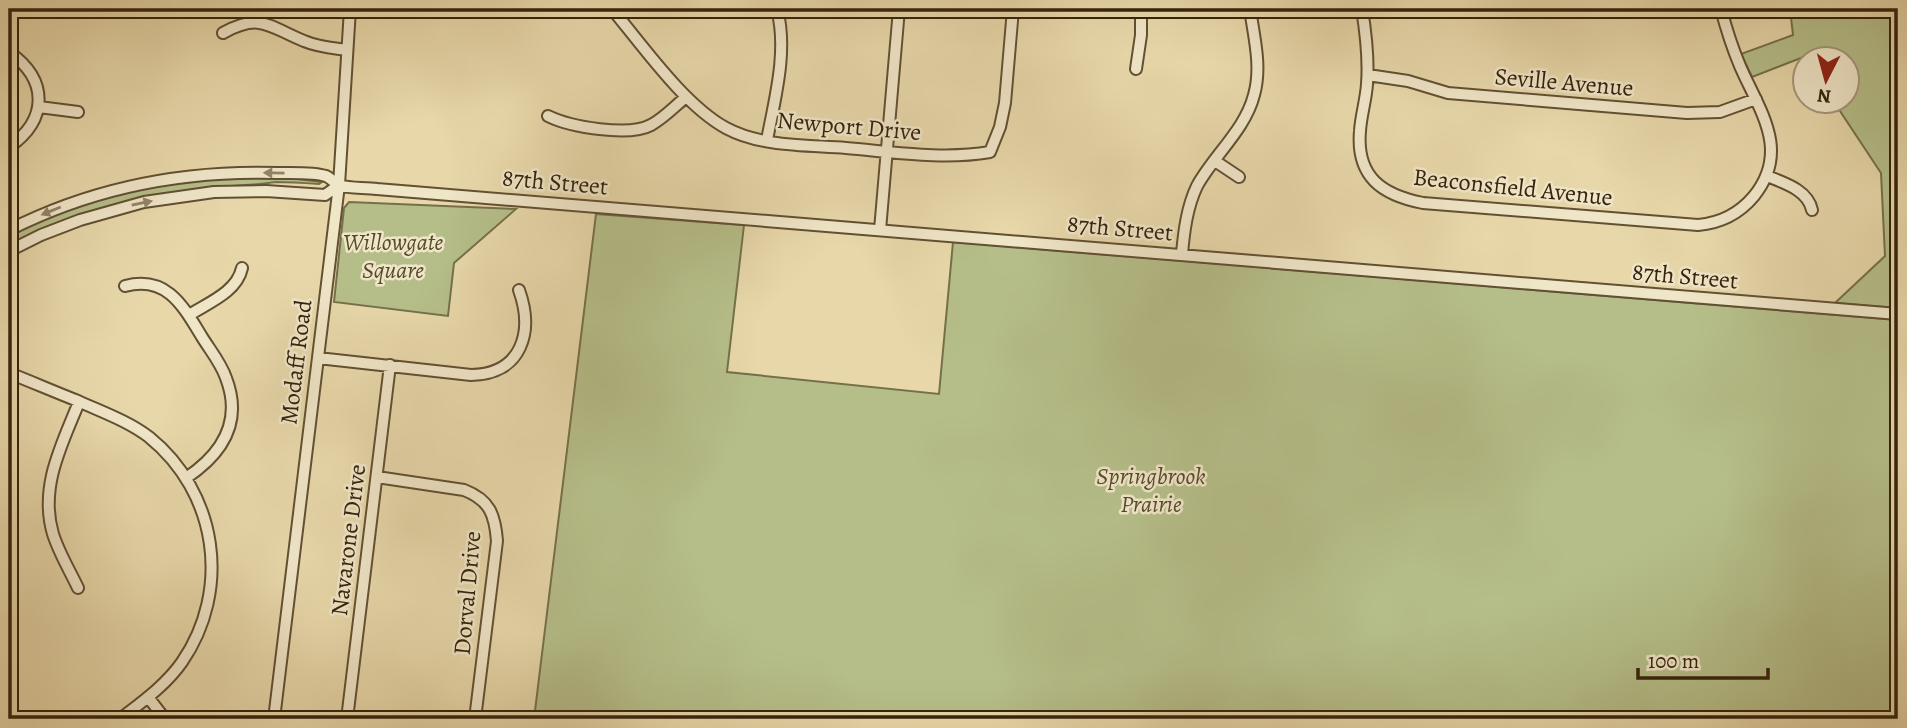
<svg xmlns="http://www.w3.org/2000/svg" width="1907" height="728" font-family="Alegreya,serif">
	<style>
		.green { fill: #b5be89; stroke: #75704a; stroke-width: 2 }
		.lines { fill: none; stroke-linecap: round; stroke-linejoin: round }
		.minor-casing { stroke: #625033; stroke-width: 14 }
		.minor { stroke: #efe5c7; stroke-width: 10 }
		.oneway { fill: #92846a }
		.labels { text-anchor: middle; stroke-width: 5; stroke-linejoin: round; paint-order: stroke }
		.street-label { font-size: 24px; fill: #35230c; stroke: #efe5c7 }
		.park-label { font-size: 24px; font-style: italic; fill: #554a2b; stroke: #efe5c7 }
	</style>
	<rect width="100%" height="100%" fill="#e7d7a9"/>
	<filter id="stains"><feTurbulence type="fractalNoise" baseFrequency=".00286" numOctaves="4"/><feColorMatrix values="0 0 0 0 .2 0 0 0 0 .09 0 0 0 0 .02 0 0 0 .5 -.17"/></filter>
	<radialGradient id="worn" r=".72"><stop offset=".6" stop-color="#630" stop-opacity="0"/><stop offset="1" stop-color="#630" stop-opacity=".3"/></radialGradient>
	<path class="green" d="M1790 9H1898V308L1835 303 1885 256 1881 173 1834 102H1848V60L1808 59 1806 56 1752 77 1741 54 1793 35Z
		M230 178H289L322 182 319 184C305 183 291 182 276 182 266 183 255 185 245 185 162 190 83 207 9 245V236C61 210 117 192 175 183 193 180 211 180 230 178Z
		M349 202 516 209 454 263 448 316 334 302 344 208Z
		M596 214 744 225 727 372 939 394 953 242 1898 320V719H534Z"/>
	<g class="lines">
		<defs>
			<path id="minor" d="M612 9C643 46 684 105 726 128 761 147 808 145 846 148 894 152 943 160 990 152L1000 127 1005 103 1013 9
				M1362 9C1366 34 1369 58 1367 84 1366 100 1361 115 1360 131 1356 177 1382 195 1423 203L1698 225C1721 223 1739 214 1754 196 1791 150 1759 110 1740 66 1732 47 1726 28 1721 9
				M223 33C261 12 269 27 304 41 318 47 333 48 347 50
				M9 52C49 80 48 120 9 147
				M1136 69 1141 35V9
				M1368 75 1408 81 1448 93 1687 113 1720 112 1756 99
				M39 107 78 112
				M548 116C570 127 629 137 651 125 664 118 675 106 686 97
				M767 140C775 98 788 51 777 9
				M1215 161 1239 177
				M1767 176C1784 183 1808 190 1812 210
				M9 230C92 188 184 170 278 173 291 173 314 172 326 176 331 178 334 183 339 185 350 189 365 187 377 189L1898 314
				M880 230 899 9
				M9 251 41 235 80 220 144 202 214 192 266 191 325 195 339 185
				M1182 254C1184 231 1187 207 1197 186 1214 155 1245 130 1254 95 1262 67 1254 37 1250 9
				M125 286C167 275 183 306 202 337 210 350 221 363 226 378 243 422 222 454 186 478
				M189 315C208 303 237 292 242 268
				M318 358 471 375C522 374 534 332 519 290
				M9 373C32 382 55 392 78 401 102 412 128 421 149 437 217 492 232 589 182 662 166 685 142 702 120 719
				M377 477 464 490C490 500 495 515 497 541L475 719
				M78 588C70 571 59 553 53 534 39 487 62 444 79 402
				M148 697 165 719
				M274 719 339 185 350 9
				M347 719 390 365"/>
		</defs>
		<use href="#minor" class="minor-casing"/>
		<use href="#minor" class="minor"/>
	</g>
	<defs><path id="oneway-solid" d="M-6-.8H1V-3.2L6.5 0L1 3.2V.8H-6Z" transform="scale(1.75)"/></defs>
	<g class="oneway">
		<use href="#oneway-solid" transform="translate(274 173) rotate(-179)"/>
		<use href="#oneway-solid" transform="translate(142 203) rotate(-12)"/>
		<use href="#oneway-solid" transform="translate(51 211) rotate(158)"/>
	</g>
	<g class="labels">
		<g class="street-label">
			<text transform="translate(1564 82) rotate(5)" y="8">Seville Avenue</text>
			<text transform="translate(849 126) rotate(5)" y="8">Newport Drive</text>
			<text transform="translate(555 182) rotate(5)" y="8">87th Street</text>
			<text transform="translate(1513 187) rotate(6)" y="8">Beaconsfield Avenue</text>
			<text transform="translate(1120 228) rotate(5)" y="8">87th Street</text>
			<text transform="translate(1685 276) rotate(5)" y="8">87th Street</text>
			<text transform="translate(296 362) rotate(-83)" y="8">Modaff Road</text>
			<text transform="translate(348 540) rotate(-83)" y="8">Navarone Drive</text>
			<text transform="translate(467 593) rotate(-85)" y="8">Dorval Drive</text>
		</g>
		<g class="park-label">
			<text x="393" y="250">Willowgate<tspan x="393" dy="28">Square</tspan></text>
			<text x="1151" y="484">Springbrook<tspan x="1151" dy="28">Prairie</tspan></text>
		</g>
	</g>
	<rect width="1907" height="728" fill="none" stroke="#e7d7a9" stroke-width="35"/>
	<rect x="10" y="10" width="1886" height="707" fill="none" stroke="#35230c" stroke-width="3.5"/>
	<rect x="18" y="18" width="1872" height="693" fill="none" stroke="#35230c" stroke-width="2"/>
	<g transform="translate(1826 80) rotate(186)"><circle r="33" fill="#efe5c7" stroke="#a5977c" stroke-width="2"/>
	<path d="M0-5L12 26L0 18L-12 26Z" fill="#8f2418"/>
	<text y="-10" font-size="19" font-weight="bold" text-anchor="middle" fill="#35230c">N</text>
	</g>
	<path d="M1638 668v10h130v-10" fill="none" stroke="#35230c" stroke-width="3.5"/>
	<text x="1648" y="668" font-size="21" fill="#35230c" stroke="#efe5c7" stroke-width="5" paint-order="stroke">100 m</text>
	<rect width="100%" height="100%" filter="url(#stains)"/>
	<rect width="100%" height="100%" fill="url(#worn)"/>
</svg>
